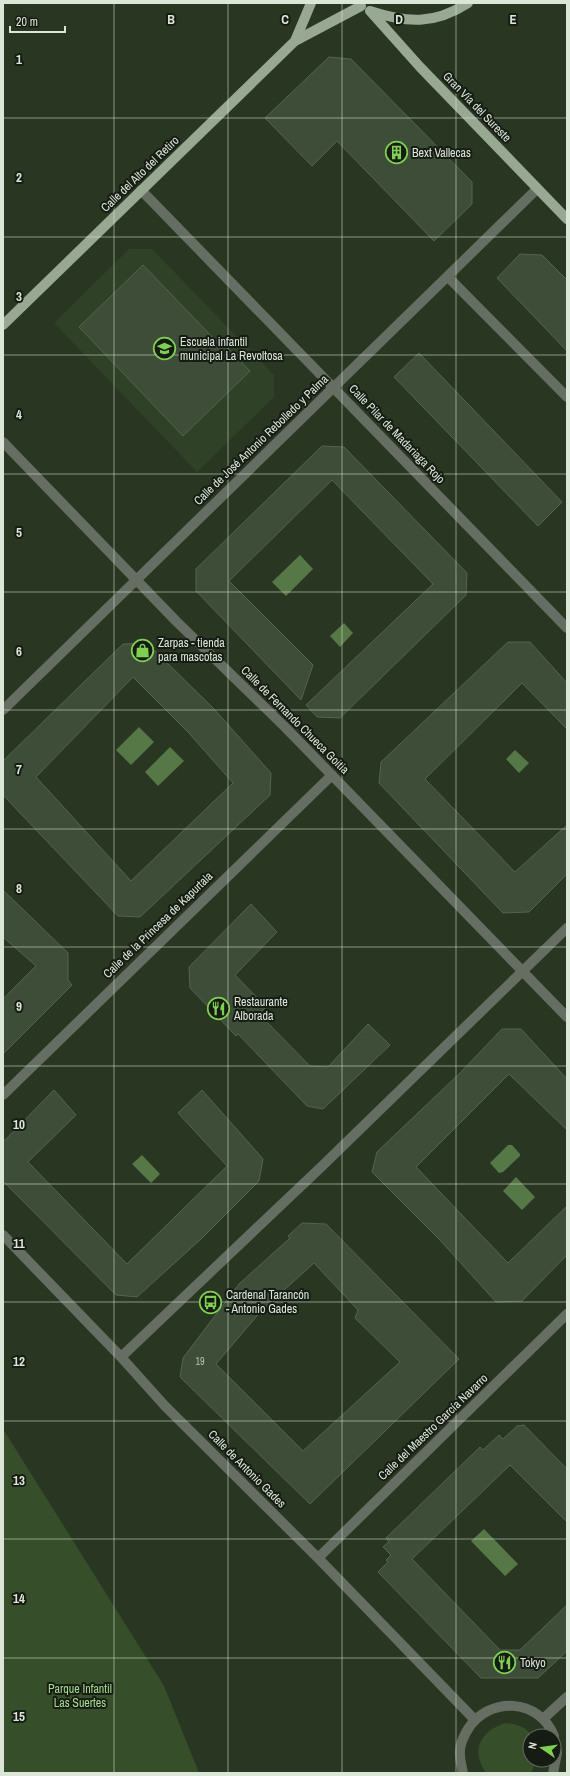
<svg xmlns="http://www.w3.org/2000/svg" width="570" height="1776" font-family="'Archivo Narrow',sans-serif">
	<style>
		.built { fill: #2f4126 }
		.green { fill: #364f2a }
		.water { fill: #567746 }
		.building { fill: #3e4d38; stroke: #54644d; fill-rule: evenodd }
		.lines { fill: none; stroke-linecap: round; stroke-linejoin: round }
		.minor { stroke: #666d63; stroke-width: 10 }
		.major { stroke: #99a893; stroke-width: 10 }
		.grid { fill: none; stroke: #dce6d8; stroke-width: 1; stroke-opacity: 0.55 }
		.labels { text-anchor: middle; stroke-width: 4; stroke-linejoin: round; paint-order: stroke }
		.number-label { font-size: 10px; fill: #b4c0b0 }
		.street-label { font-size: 12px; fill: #dce6d8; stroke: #161c13 }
		.poi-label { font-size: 12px; fill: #dce6d8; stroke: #161c13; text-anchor: start }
		.park-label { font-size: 12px; fill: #a8db91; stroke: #161c13 }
		.grid-label { font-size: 13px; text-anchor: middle; font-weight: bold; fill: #dce6d8; stroke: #161c13; stroke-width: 4; stroke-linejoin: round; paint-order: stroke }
	</style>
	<rect width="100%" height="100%" fill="#293722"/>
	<path class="built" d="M129 249H152L274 375V397L197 472 54 323Z"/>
	<path class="green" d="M3 1429 164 1686 199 1773H3Z
		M506 1723C518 1724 525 1727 533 1736H530V1760H537L531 1773H486C470 1750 481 1730 506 1723Z"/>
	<path class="water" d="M300 555 313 569 286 596 272 582Z
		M344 623 353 633 340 647 330 636Z
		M139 727 154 742 131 765 116 750Z
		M170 747 184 761 158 786 145 772Z
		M515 750 529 763 519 773 506 759Z
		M508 1145H512L520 1154V1156L503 1172 499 1173 490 1163Z
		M142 1155 160 1174 151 1183 132 1164Z
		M516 1177 535 1197 522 1210 503 1191Z
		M484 1529 518 1564 505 1576 471 1541Z"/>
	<path class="building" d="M329 57 351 59 472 182V204L434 241 337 141 312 166 265 118Z
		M520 254 542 255 567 280V351L497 278Z
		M143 265 219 344 222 342 250 371 183 436 79 327Z
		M419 353 562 502 538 526 394 377Z
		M322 446 344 447 467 573 466 595 340 718 317 717 306 705 433 584 332 480 229 581 313 665 301 700 196 591V569Z
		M508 642H530L567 683V729L522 683 425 779 515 872 567 825V874L529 912 503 913 379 783 381 762Z
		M147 643 214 709 271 773 270 795 140 917 118 916 3 795V761L123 644ZM133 677 188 732 233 783 131 881 36 777Z
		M3 890 68 953V980L72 985 3 1054V999L36 966 3 937Z
		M251 904 277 932 235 975 266 1007 259 1014 310 1066 328 1067 368 1024 390 1045 323 1109 307 1106 238 1034 236 1036 190 988 189 967Z
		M502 1029H521L567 1079V1130L509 1074 416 1167 508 1263 567 1206V1255L522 1301 496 1302 439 1239 372 1172 377 1152 460 1073Z
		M54 1090 76 1115 28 1162 127 1264 227 1166 178 1113 202 1090 263 1159 259 1181 201 1239 137 1297 116 1295 3 1181V1142Z
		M302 1223 326 1224 459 1359 310 1504 180 1377 183 1358 239 1284 290 1238 288 1236ZM314 1263 358 1310 355 1318 400 1362 303 1451 216 1364 262 1310Z
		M524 1425 567 1469V1522L510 1465 412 1559 500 1650H520L567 1605V1651L538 1678H481L378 1572 388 1562 386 1560 391 1555 383 1547 389 1542 386 1538 480 1447 483 1450 499 1435 503 1439 517 1426Z"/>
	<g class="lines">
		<path class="minor" d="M141 190 567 628
			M448 277 567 397
			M3 442 177 622 285 727 567 1017
			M3 710 537 189
			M3 1095 332 775
			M3 1235 121 1357 165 1406 318 1558 474 1719
			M121 1357 321 1167 567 928
			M318 1558 567 1314
			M543 1719 567 1697
			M463 1773C462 1767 460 1761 460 1755 459 1746 463 1737 468 1729 489 1696 539 1698 554 1736
			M553 1773 557 1753 554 1738"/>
		<path class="major" d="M370 11 420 67 567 219
			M370 11C407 23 434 25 468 3
			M295 41 311 3
			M3 325 295 41 361 6"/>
	</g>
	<path class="grid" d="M114 3V1773M228 3V1773M342 3V1773M456 3V1773M3 118H567M3 237H567M3 355H567M3 474H567M3 592H567M3 710H567M3 829H567M3 947H567M3 1066H567M3 1184H567M3 1302H567M3 1421H567M3 1539H567M3 1658H567"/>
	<defs>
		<symbol id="building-ring" viewBox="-11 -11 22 22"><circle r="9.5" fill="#161c13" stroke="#7fd052" stroke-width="1.5"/><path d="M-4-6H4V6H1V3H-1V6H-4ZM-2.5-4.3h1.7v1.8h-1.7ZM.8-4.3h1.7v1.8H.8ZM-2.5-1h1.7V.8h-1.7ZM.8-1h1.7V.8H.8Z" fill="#7fd052"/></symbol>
		<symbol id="school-ring" viewBox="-11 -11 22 22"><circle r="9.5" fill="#161c13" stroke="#7fd052" stroke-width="1.5"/><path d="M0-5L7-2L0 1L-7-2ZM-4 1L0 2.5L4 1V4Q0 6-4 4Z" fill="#7fd052"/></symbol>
		<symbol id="shop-ring" viewBox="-11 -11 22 22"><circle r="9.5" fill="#161c13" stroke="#7fd052" stroke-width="1.5"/><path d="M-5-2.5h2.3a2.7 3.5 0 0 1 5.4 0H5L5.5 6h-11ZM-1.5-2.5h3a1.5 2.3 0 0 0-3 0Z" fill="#7fd052"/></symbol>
		<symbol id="restaurant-ring" viewBox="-11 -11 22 22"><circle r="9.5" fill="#161c13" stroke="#7fd052" stroke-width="1.5"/><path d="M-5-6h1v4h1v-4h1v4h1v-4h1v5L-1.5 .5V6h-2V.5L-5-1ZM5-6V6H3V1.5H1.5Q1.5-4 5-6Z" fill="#7fd052"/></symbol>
		<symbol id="bus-ring" viewBox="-11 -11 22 22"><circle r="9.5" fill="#161c13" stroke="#7fd052" stroke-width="1.5"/><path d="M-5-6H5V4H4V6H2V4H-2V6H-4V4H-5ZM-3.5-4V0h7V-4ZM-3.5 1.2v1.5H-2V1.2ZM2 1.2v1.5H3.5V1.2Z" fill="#7fd052"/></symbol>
	</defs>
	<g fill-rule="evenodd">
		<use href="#building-ring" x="384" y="140" width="25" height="25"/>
		<use href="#school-ring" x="152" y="336" width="25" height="25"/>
		<use href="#shop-ring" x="130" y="638" width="25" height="25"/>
		<use href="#restaurant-ring" x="206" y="996" width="25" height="25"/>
		<use href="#bus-ring" x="198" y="1290" width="25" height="25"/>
		<use href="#restaurant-ring" x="492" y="1650" width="25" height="25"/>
	</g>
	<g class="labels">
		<g class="number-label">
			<text x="200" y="1365">19</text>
		</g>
		<g class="street-label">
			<text transform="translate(477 107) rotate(46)" y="4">Gran Vía del Sureste</text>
			<text transform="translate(140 174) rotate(-44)" y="4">Calle del Alto del Retiro</text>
			<text transform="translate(397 434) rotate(46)" y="4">Calle Pilar de Madariaga Rojo</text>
			<text transform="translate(261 440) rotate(-44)" y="4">Calle de José Antonio Rebolledo y Palma</text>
			<text transform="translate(295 720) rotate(45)" y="4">Calle de Fernando Chueca Goitia</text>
			<text transform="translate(158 925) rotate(-44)" y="4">Calle de la Princesa de Kapurtala</text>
			<text transform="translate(433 1427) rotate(-44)" y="4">Calle del Maestro García Navarro</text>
			<text transform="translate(247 1469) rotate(45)" y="4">Calle de Antonio Gades</text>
		</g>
		<g class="poi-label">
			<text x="412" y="157">Bext Vallecas</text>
			<text x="180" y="346">Escuela infantil<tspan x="180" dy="14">municipal La Revoltosa</tspan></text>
			<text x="158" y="647">Zarpas - tienda<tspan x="158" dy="14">para mascotas</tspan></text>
			<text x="234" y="1006">Restaurante<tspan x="234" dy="14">Alborada</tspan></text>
			<text x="226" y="1299">Cardenal Tarancón<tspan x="226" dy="14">- Antonio Gades</tspan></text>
			<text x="520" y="1667">Tokyo</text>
		</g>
		<g class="park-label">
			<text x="80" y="1693">Parque Infantil<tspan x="80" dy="14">Las Suertes</tspan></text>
		</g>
	</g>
	<g class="grid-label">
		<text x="171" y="24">B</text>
		<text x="285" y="24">C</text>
		<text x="399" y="24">D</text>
		<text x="513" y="24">E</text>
		<text x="19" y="64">1</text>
		<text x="19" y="182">2</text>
		<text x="19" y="301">3</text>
		<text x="19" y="419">4</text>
		<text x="19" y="537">5</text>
		<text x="19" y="656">6</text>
		<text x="19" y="774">7</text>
		<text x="19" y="893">8</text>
		<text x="19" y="1011">9</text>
		<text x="19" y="1129">10</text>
		<text x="19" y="1248">11</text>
		<text x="19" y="1366">12</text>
		<text x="19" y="1485">13</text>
		<text x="19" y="1603">14</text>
		<text x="19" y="1721">15</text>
	</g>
	<rect width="570" height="1776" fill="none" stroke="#dce6d8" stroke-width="8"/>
	<g transform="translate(542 1748) rotate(283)"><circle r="19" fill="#161c13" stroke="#656d62"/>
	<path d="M0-3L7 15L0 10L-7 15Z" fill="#7fd052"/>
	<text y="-6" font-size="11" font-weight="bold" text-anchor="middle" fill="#dce6d8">N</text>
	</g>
	<path d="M10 26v6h55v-6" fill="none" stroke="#dce6d8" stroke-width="2"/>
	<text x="16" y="26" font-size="12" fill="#dce6d8" stroke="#161c13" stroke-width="3" paint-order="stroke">20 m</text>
</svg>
